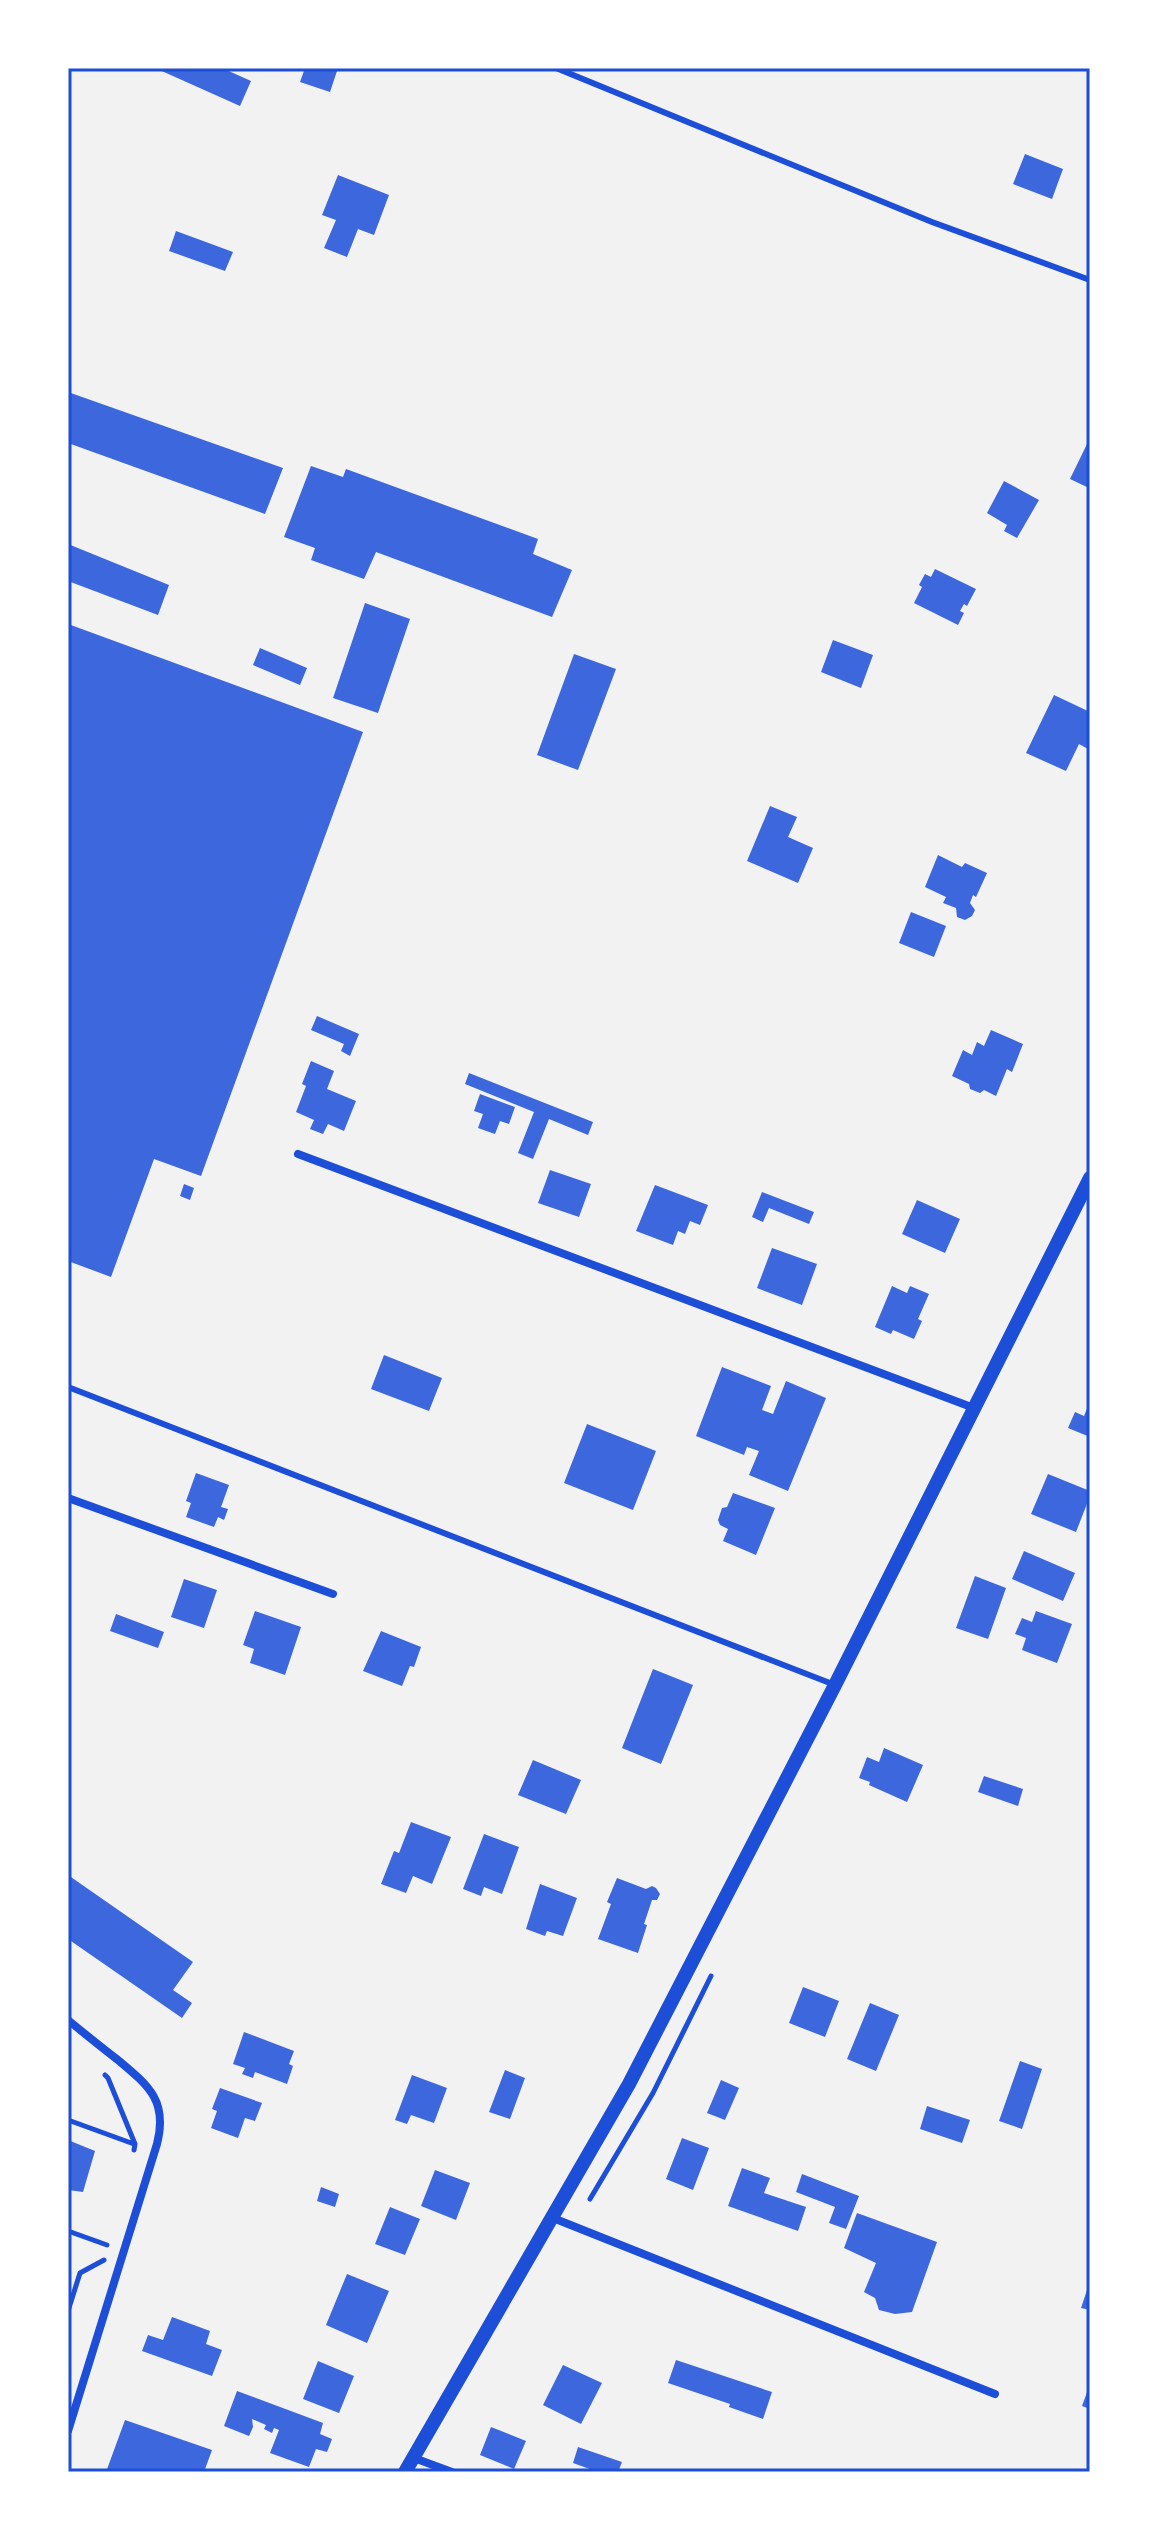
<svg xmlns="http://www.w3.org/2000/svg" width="1158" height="2540" font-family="Inter,sans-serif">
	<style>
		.building { fill: #3d67dc }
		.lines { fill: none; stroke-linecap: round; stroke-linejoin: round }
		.path { stroke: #1d4ed8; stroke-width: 5 }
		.service { stroke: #1d4ed8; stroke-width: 6 }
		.minor { stroke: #1d4ed8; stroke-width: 8 }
		.tertiary { stroke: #1d4ed8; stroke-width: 14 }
		.neatline { fill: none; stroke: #1d4ed8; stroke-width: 3 }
	</style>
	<rect width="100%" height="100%" fill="#f2f2f2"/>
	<path class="building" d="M155 68H222L251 81 240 106Z
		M305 68H338L330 92 300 82Z
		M1025 154 1063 169 1052 199 1013 184Z
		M338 175 389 195 374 235 358 229 347 257 324 248 336 220 322 215Z
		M176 231 233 252 225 271 169 251Z
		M68 392 283 468 265 514 68 443Z
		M1087 444 1090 446 1089 488 1070 479Z
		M311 466 343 477 346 469 538 539 533 554 572 570 552 617 376 552 364 579 311 560 315 548 284 537Z
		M1004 481 1039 500 1017 538 1004 531 1007 525 987 513Z
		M68 544 169 585 158 615 68 581Z
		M935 569 976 589 967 606 964 604 960 611 964 613 958 625 914 603 922 587 919 585 925 574 931 577Z
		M365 603 410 619 378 713 333 698Z
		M68 624 363 732 201 1176 154 1159 111 1277 68 1261Z
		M833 640 873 655 861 688 821 672Z
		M260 648 307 668 300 685 253 665Z
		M574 654 616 669 578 770 537 755Z
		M1054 695 1090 712V745L1088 749 1079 744 1066 771 1026 753Z
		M770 806 797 817 788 837 813 848 798 883 747 861Z
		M938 855 962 867 965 863 987 873 976 897 973 895 970 903 975 910 972 916 965 920 957 917 956 908 943 903 946 897 925 887Z
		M911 912 946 926 934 957 899 943Z
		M317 1016 359 1034 350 1056 341 1051 344 1044 311 1030Z
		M991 1030 1023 1044 1012 1072 1007 1069 996 1096 984 1090 980 1093 970 1089 969 1084 952 1076 963 1050 972 1055 977 1042 984 1046Z
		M311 1061 334 1071 327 1089 356 1101 344 1131 328 1124 323 1134 310 1129 314 1120 296 1112 306 1086 302 1084Z
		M469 1073 593 1122 588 1135 549 1119 533 1159 518 1153 534 1112 465 1084Z
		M480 1094 515 1107 509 1124 500 1121 495 1134 478 1128 483 1114 474 1111Z
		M550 1170 591 1184 579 1217 538 1203Z
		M184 1184 194 1188 190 1200 180 1196Z
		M655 1185 708 1205 700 1225 690 1221 685 1234 678 1231 673 1245 636 1231Z
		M762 1192 814 1212 809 1224 769 1208 763 1222 752 1217Z
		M917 1200 960 1219 945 1253 902 1234Z
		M772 1248 817 1264 802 1305 757 1288Z
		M892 1286 907 1293 910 1286 929 1294 918 1319 922 1321 914 1339 893 1330 891 1334 875 1327Z
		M384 1355 442 1378 429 1411 371 1389Z
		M722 1367 771 1386 762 1410 773 1414 786 1381 826 1398 788 1491 749 1475 759 1451 747 1447 744 1455 696 1436Z
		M1090 1401V1437L1068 1428 1075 1412 1084 1416Z
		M587 1424 656 1451 633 1510 564 1483Z
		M196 1473 229 1485 221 1507 228 1509 224 1520 218 1517 214 1527 186 1517 191 1503 186 1501Z
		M1048 1474 1090 1491V1496L1076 1532 1031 1514Z
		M733 1493 775 1508 756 1555 723 1541 728 1529 720 1525 718 1520 722 1508 727 1507Z
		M1024 1551 1075 1573 1063 1601 1012 1579Z
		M975 1576 1006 1588 988 1639 956 1628Z
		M184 1579 217 1590 204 1628 171 1617Z
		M255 1611 301 1627 285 1675 250 1663 254 1649 243 1645Z
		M1036 1611 1072 1624 1057 1663 1022 1650 1026 1638 1015 1634 1022 1618 1032 1622Z
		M116 1614 164 1632 158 1648 110 1631Z
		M381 1631 421 1647 414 1667 410 1666 402 1686 363 1671Z
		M653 1669 693 1685 661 1764 622 1748Z
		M884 1748 923 1765 907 1802 869 1785 870 1782 859 1778 867 1757 879 1762Z
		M533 1760 581 1780 566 1814 518 1795Z
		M984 1776 1023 1789 1018 1806 978 1792Z
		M411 1822 451 1837 432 1884 413 1876 406 1893 381 1884 394 1851 399 1853Z
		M484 1834 519 1847 502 1894 484 1887 481 1896 463 1889Z
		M68 1875 193 1962 173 1990 192 2003 182 2018 68 1939Z
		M617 1878 646 1889 652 1886 656 1888 660 1894 657 1900H652L644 1924 647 1925 638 1953 598 1939 611 1904 607 1902Z
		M540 1884 577 1898 563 1936 547 1931 545 1936 526 1929Z
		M803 1987 839 2001 825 2037 789 2023Z
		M870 2003 899 2015 876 2071 847 2059Z
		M244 2032 294 2051 289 2064 293 2066 287 2084 255 2072 253 2078 242 2074 245 2068 233 2064Z
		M1020 2061 1042 2069 1022 2129 999 2121Z
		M505 2070 525 2078 510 2119 489 2112Z
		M412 2075 447 2088 434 2123 411 2115 407 2124 395 2120Z
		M721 2080 739 2088 725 2120 707 2113Z
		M220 2088 262 2103 255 2121 245 2118 238 2138 211 2128 217 2111 212 2109Z
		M927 2106 970 2120 962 2143 920 2129Z
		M682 2138 709 2148 693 2190 666 2179Z
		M68 2140 95 2151 83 2192 68 2190Z
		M742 2168 770 2178 764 2193 806 2207 798 2231 728 2206Z
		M435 2170 470 2183 456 2220 421 2206Z
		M802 2174 859 2196 846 2229 829 2223 835 2207 796 2192Z
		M321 2187 339 2194 335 2207 317 2201Z
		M390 2207 420 2219 405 2255 375 2244Z
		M857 2213 937 2242 912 2312 895 2314 879 2310 875 2298 864 2292 876 2263 844 2248Z
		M347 2274 389 2291 367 2343 326 2325Z
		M1088 2287 1090 2288V2310L1081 2308Z
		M172 2317 210 2331 206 2344 222 2350 212 2376 142 2351 148 2335 163 2340Z
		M676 2360 772 2392 763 2419 729 2407 730 2404 668 2383Z
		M318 2361 354 2376 339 2413 303 2399Z
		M563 2365 602 2383 581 2424 543 2405Z
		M1090 2384V2409L1082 2406Z
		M237 2391 323 2423 320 2434 332 2439 327 2452 316 2449 309 2467 270 2453 279 2430 274 2428 272 2433 264 2429 266 2425 252 2419 253 2427 249 2436 224 2426Z
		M125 2420 212 2450 204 2472H106Z
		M491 2427 526 2441 514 2469 480 2455Z
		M578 2447 622 2462 618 2472H598L573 2463Z"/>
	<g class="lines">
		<path class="path" d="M105 2075 108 2078 135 2144 134 2150
			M68 2120 134 2144
			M590 2199 653 2093 711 1976
			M68 2231 107 2245
			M68 2311 80 2273 104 2260"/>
		<path class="service" d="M556 68 932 222 1090 280
			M68 1387 835 1685"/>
		<path class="minor" d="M298 1154 974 1408
			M68 1498 333 1594
			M68 2020C85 2034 101 2047 118 2060 149 2086 168 2101 157 2144L68 2431
			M553 2218 995 2394
			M414 2458 452 2472"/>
		<path class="tertiary" d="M405 2472 629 2084 835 1685 1090 1178"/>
	</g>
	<rect width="1158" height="2540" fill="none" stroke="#ffffff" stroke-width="140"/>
	<rect x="70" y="70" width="1018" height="2400" class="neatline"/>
</svg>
